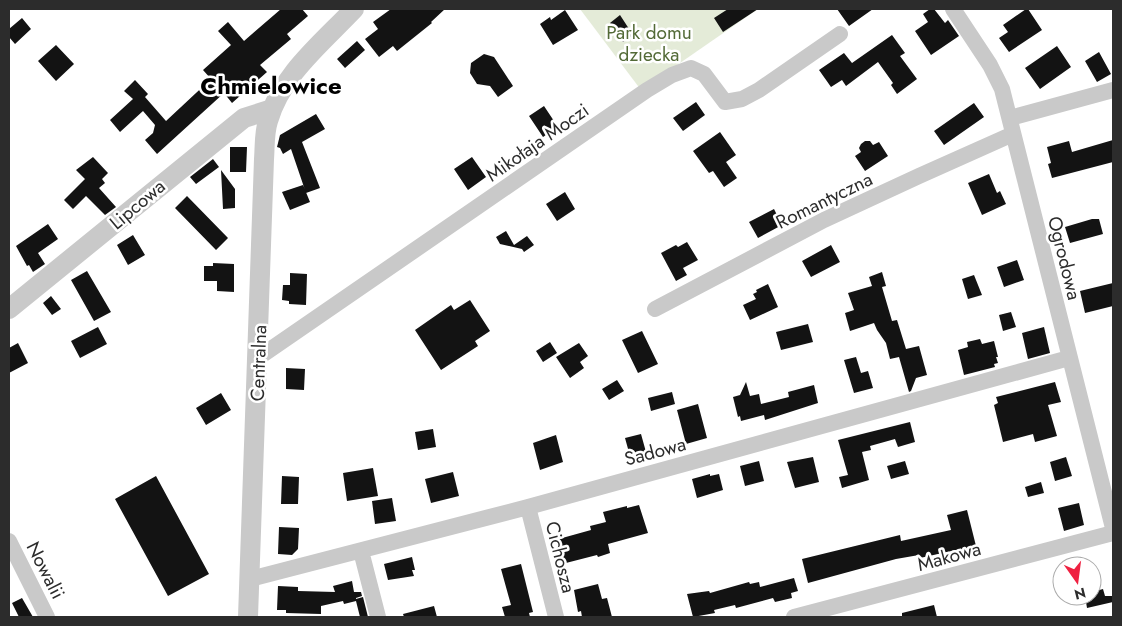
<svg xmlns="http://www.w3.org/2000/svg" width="1122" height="626" font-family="Jost,sans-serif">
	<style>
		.green { fill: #e4ebd8 }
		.building { fill: #131313 }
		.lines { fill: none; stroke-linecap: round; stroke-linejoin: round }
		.minor { stroke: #c9c9c9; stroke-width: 16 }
		.tertiary { stroke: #c9c9c9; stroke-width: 20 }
		.labels { text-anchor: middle; stroke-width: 5; stroke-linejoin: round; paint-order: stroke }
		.park-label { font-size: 19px; fill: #536a37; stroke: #fff }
		.street-label { font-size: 19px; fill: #2c2c2c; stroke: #fff }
		.district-label { font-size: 24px; font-weight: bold; fill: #000; stroke: #fff }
	</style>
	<rect width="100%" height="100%" fill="#fff"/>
	<path class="green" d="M580 9H758L641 90Z"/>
	<path class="building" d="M281 9H302L308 16 287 34 291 39 260 65 267 72 232 103 224 93 157 154 145 140 153 133 155 125 143 111 120 132 110 120 133 99 124 91 135 80 148 94 145 97 166 121 211 79 203 70 231 45 218 31 228 22 244 41Z
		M391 9H445L431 22 432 23 397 51 393 46 379 57 365 39 378 29 373 22Z
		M728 9H758L723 32 714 18Z
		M837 9H873L849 26Z
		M930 9H934L945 23 948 20 959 36 931 55 915 31 928 22 923 14Z
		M1026 9H1028L1042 30 1009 52 999 38 1008 32 1003 25Z
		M565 10 578 30 553 45 540 24 550 17 551 20Z
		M620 15 633 35 623 42 610 23Z
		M22 18 31 29 15 44 9 37V29Z
		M892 35 905 53 900 56 917 79 897 94 891 85 893 83 878 62 846 86 842 80 831 87 819 70 844 53 852 63Z
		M357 41 365 50 345 68 337 59Z
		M56 45 74 64 56 81 38 61Z
		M1057 46 1071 67 1040 89 1025 68Z
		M1099 52 1111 74 1097 82 1085 61Z
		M484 54 494 57 513 86 498 97 490 86 477 84 470 73 471 63Z
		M696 102 705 115 683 131 673 118Z
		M974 103 984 117 944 145 934 131Z
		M544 106 558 127 543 137 529 116Z
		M316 114 325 129 302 142 320 188 306 193 291 149 283 154 280 148 277 147 280 135Z
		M720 132 736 155 726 162 737 178 724 187 713 171 709 173 693 151Z
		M1113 140V162L1052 178 1048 164 1051 163 1047 147 1069 141 1072 152Z
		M865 141H870L873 145 879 142 888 156 865 171 855 156 861 152 859 148 861 144Z
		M230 147H247L246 172H230Z
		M93 157 108 173 102 179 105 183 99 188 116 207 105 215 86 196 73 209 64 200 85 179 76 170Z
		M472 157 486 177 468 190 454 169Z
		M213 159 219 167 196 184 190 177Z
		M221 170 235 189V208L223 209Z
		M989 174 997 193 1000 191 1006 204 982 215 968 183Z
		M303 185 310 202 290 210 282 192Z
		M565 192 575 209 557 221 546 204Z
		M187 196 228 238 216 250 175 208Z
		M774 209 782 225 758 238 749 222Z
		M1092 219H1099L1103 234 1070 243 1065 227Z
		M48 224 58 239 38 253 45 264 33 272 29 265 27 266 16 246Z
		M506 231 514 245 527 236 534 245 524 252 522 249 500 244 496 237Z
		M133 235 145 255 128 265 117 245Z
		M687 242 698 260 683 268 687 275 676 281 661 253 676 245 678 247Z
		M831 245 840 262 811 277 802 261Z
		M1017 260 1024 280 1004 287 997 267Z
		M213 263 234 264V292L217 291V281H204V266H213Z
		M87 271 111 312 94 321 71 280Z
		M882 272 886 286 882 287 892 321 897 320 906 349 919 346 927 375 916 378 911 391 909 392 899 357 890 359 886 343 877 330 874 323 850 331 845 313 854 310 848 293 872 286 869 277Z
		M290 273 307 274 306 305 289 304V301L282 300 283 285H290Z
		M974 275 982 295 968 299 962 279Z
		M1113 283V306L1085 313 1080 291Z
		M768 284 778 307 750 320 743 305 756 299 753 294 757 292 756 290Z
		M51 296 61 309 52 315 43 303Z
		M470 300 490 331 475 341 478 346 441 370 415 330 451 305 454 310Z
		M1011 312 1016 327 1003 331 999 315Z
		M808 324 813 342 781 350 776 332Z
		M98 327 107 344 80 358 71 341Z
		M1044 327 1050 353 1028 359 1022 333Z
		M642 331 658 364 638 373 622 340Z
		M980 339 982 344 994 341 998 357H996L998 363 994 364 995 367 964 375 958 350 968 347 967 342Z
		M550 342 557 353 543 362 536 351Z
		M18 343 28 363 9 373V348Z
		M579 343 588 356 580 362 584 368 570 378 556 357Z
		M856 357 861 373 868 371 873 388 854 393 844 360Z
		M286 368 305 369 304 390 286 389Z
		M617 380 624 391 609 400 602 389Z
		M746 382 750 396 759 394 761 404 789 397 788 392 814 385 818 403 765 420 764 415 741 421 740 416 738 417 733 397 740 395Z
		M1055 382 1061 402 1048 405 1057 436 1035 442 1033 434 1003 442 994 405 998 403 996 397Z
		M672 392 675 404 651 411 648 398Z
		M221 393 231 410 206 425 196 408Z
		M698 404 707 438 686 444 677 410Z
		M910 422 915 442 898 447 895 439 870 446 871 450 862 452 869 480 842 488 839 477 848 475 838 440Z
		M433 429 436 447 418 450 415 432Z
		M641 434 646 452 630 456 625 438Z
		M556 435 563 462 540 470 533 443Z
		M813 457 819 482 795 488 787 462Z
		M1066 457 1072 476 1055 481 1050 462Z
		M759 461 764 481 745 486 740 466Z
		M905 461 909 474 891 479 887 466Z
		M373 468 378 496 347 501 343 473Z
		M453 472 459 496 431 503 425 479Z
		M710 474V476L719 474 723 490 697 498 692 479Z
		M156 476 209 574 168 596 115 499Z
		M282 476 299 477 298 504H281Z
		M1041 482 1044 493 1028 497 1025 487Z
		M392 498 396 521 375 524 372 501Z
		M1079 503 1084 525 1064 531 1058 508Z
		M639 505 648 533 608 544 610 553 598 557 597 555 562 564 555 540 591 530 590 526 606 522 603 512 627 506V508Z
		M967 510 977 550 957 555 956 550 920 558 919 555 896 559 808 583 802 559 900 535 901 541 951 530 947 515Z
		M279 527 299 528 298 549 292 555 278 554Z
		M412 557 415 570H412L414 576 388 580 384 564Z
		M521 564 533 612 529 613 530 617H505L502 607 511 605 501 569Z
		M794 578 798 591 791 593 792 598 775 602 773 598 736 608 735 605 714 610 715 613 693 617 687 594 709 591 710 593 749 582 750 584 759 582 760 587Z
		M352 581 354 592H361L362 596 356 598V599L363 597 368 617H360L356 601 344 604 343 601 321 606V614L286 613V610H277L278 586 298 587V591L335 592 333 586Z
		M598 584 602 599 607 598 612 617H582L581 611 578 612 574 590Z
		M1103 589 1105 596H1113V602L1087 608 1085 596H1092V592Z
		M22 598 33 617H19L12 603Z
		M934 605 937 617H902V613Z
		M434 606 437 617H404L403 614Z"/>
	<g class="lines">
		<path class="minor" d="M953 9 990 65 1002 89 1113 528
			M1010 118 1113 90
			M655 309 824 220 919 176 1013 134
			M258 358 647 90 672 75 691 68 704 74 725 102 742 99 759 90 840 34
			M528 507 556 617
			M9 541 47 617
			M361 551 378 617
			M250 579 528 507 1069 358
			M794 617 1113 533"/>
		<path class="tertiary" d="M9 309 244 118 272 109
			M248 617 264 159C265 147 264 133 268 121 281 75 323 42 354 9"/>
	</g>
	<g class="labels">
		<g class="park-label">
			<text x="649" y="39">Park domu<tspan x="649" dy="22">dziecka</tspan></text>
		</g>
		<g class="street-label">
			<text transform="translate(537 142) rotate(-35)" y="7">Mikołaja Moczi</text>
			<text transform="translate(824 200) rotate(-26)" y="7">Romantyczna</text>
			<text transform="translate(137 204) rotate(-40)" y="7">Lipcowa</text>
			<text transform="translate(1065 258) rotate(76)" y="7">Ogrodowa</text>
			<text transform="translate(258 363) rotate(-88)" y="7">Centralna</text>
			<text transform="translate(655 451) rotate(-15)" y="7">Sadowa</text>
			<text transform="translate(949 556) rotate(-15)" y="7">Makowa</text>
			<text transform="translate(561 557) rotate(76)" y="7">Cichosza</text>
			<text transform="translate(46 570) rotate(63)" y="7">Nowalii</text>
		</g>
		<g class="district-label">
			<text x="271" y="94">Chmielowice</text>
		</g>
	</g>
	<rect width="1122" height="626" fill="none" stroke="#2c2c2c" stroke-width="20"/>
	<g transform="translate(1077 581) rotate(166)"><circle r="24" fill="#ffffff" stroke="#ababab"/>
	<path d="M0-4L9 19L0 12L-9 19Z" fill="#ef2141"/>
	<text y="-8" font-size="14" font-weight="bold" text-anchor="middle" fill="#2c2c2c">N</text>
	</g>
</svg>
